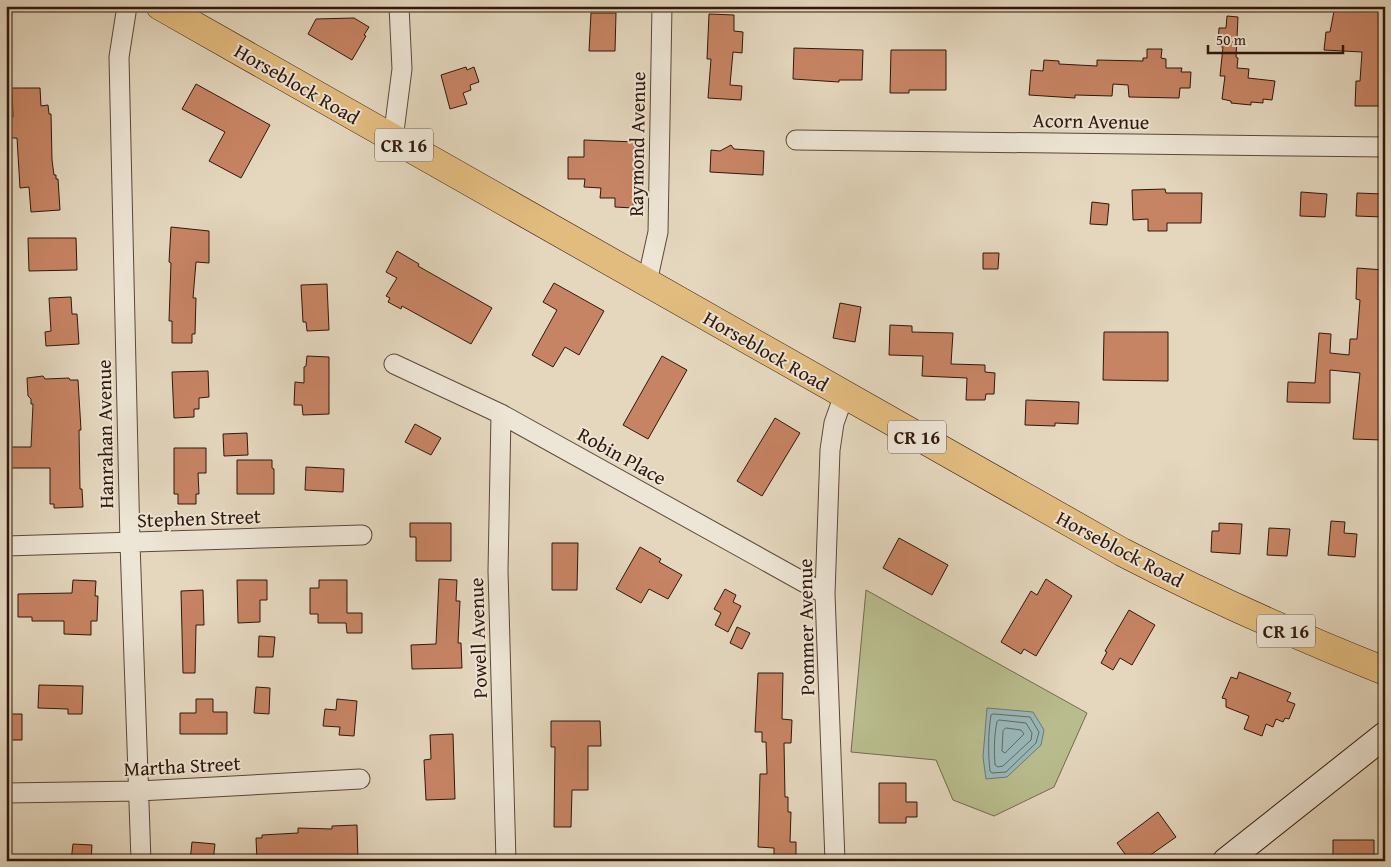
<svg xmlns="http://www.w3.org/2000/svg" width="1391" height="867" font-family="'Gentium Book Plus',serif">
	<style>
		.green { fill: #b9bd8e; stroke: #746a4c }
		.water { fill: #98b8ba; stroke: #6e7874 }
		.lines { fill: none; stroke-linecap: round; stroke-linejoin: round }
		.shore { stroke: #646862; stroke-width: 1 }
		.building { fill: #c78464; stroke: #2f170b }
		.street-casing { stroke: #5c4738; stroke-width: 21 }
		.secondary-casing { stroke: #2f170b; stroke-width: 28 }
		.primary-casing { stroke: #2f170b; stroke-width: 29 }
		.street { stroke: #ede5d5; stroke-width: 19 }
		.secondary { stroke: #ede5d5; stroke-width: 26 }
		.primary { stroke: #e2bc7f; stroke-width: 28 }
		.labels { text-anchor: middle; stroke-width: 4; stroke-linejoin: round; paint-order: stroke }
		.shield { fill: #ede5d5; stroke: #685548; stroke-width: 1 }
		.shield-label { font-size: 19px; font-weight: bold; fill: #2f170b }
		.street-label { font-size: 20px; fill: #2f170b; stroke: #ede5d5 }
	</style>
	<rect width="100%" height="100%" fill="#e4d7be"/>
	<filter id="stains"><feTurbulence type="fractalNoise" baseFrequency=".004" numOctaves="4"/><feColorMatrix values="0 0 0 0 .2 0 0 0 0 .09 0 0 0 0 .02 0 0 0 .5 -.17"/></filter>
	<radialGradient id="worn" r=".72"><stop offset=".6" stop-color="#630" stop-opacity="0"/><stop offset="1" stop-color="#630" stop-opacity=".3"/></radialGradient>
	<path class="green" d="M866 590 1087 713 1054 787 994 816 953 800 936 760 851 752Z"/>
	<path class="water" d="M987 708 1033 712 1044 730 1041 745 1007 777 986 779 983 757Z"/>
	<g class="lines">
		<path class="shore" d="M994 714 1030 717 1039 732 1036 743 1006 772 992 773 990 771C988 753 988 734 991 715Z
			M999 720 1026 723 1032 733 1031 740 1003 766 998 767 995 765C994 751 994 735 997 722Z
			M1006 728 1021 730 1024 734 1005 753 1002 751 1003 731Z"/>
	</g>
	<path class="building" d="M1335 6H1385V106H1355L1356 81H1360L1362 52 1324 50 1326 32H1330Z
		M591 13H616L615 51H589Z
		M709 14 734 15V31L743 32 742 53 733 52 730 85 742 86 741 100 708 98 711 59H707Z
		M1227 16 1238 17 1236 57 1238 58 1237 68 1249 69 1248 78 1275 81 1272 100 1263 99V103L1251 102V105L1231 103V101L1222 99 1225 76H1220L1223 47 1218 46 1219 28H1226Z
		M354 18 369 27 364 35 366 36 352 60 308 34 316 19Z
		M794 48 863 50 862 80H839V82L793 79Z
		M1147 49H1162L1161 58 1166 59V68H1182L1181 72H1191L1190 88H1180L1179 98 1129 97 1128 85 1113 84 1112 96 1075 95V98L1029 95 1031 70 1043 71 1044 60 1059 61V64L1097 66V60L1143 61V58H1147Z
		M891 50H946V90H909V93H890Z
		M466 67 467 70 474 67 479 82 470 85 471 90 463 93 467 104 450 109 441 75Z
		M196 84 270 125 241 178 209 161 225 132 182 109Z
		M12 88H40L41 106 48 105 49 114H51L52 160 54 175H56V179H58L60 210 31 212 29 187 20 188 17 138H6V117H13Z
		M584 140 636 142 633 208 615 207V198H600L601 188 584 187 585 179H568V157H584Z
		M731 145 734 149 764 151 763 175 710 172 711 150 720 151Z
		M1165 189 1166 193H1202L1201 223H1167V231H1148V219L1133 220 1132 190Z
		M1301 192 1327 194 1325 217 1300 216Z
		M1357 193 1383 194V217L1356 216Z
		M1092 202 1109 204 1107 225 1090 224Z
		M171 227 209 231V263L196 262 193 298H196L195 334H192V343H172V321H169L171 263 169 262Z
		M28 238H76L77 270 29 271Z
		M397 251 419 264 418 266 492 308 471 344 402 306 401 309 388 302 390 298 386 296 397 278 386 272Z
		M983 253H999L998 269H983Z
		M1357 268 1384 270 1382 302H1385V326L1381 382H1385L1381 422H1385V437H1382V440L1353 439 1360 373 1330 370V403L1287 402 1288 382 1315 383 1319 333 1331 334 1330 353 1349 355 1350 339H1357L1360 300 1356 299Z
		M554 283 604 311 579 355 565 347 553 367 532 355 557 310 543 302Z
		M327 284 329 330 307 331 306 322H303L301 285Z
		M71 297 72 314H77L79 344 46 346 45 332 51 331 49 298Z
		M840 303 861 307 855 342 833 338Z
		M890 325 912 326V332L953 333 951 364 985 365V372L995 373 994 394H986L985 400H966L967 378 922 376 923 356 889 355Z
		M1104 332H1168V381L1103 380Z
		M307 356 329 357V414L303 415 302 405H294L295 382 304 383V367L306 366Z
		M662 356 687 370 648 439 623 425Z
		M208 371 209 397 199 398V409H194V417L174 418 172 372Z
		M43 376 45 379 69 378 70 380H78L81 430H79L80 489H82L83 507 54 508V504H50V468H6L7 447H31L33 404H31V399L28 396 27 378Z
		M1026 400 1079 402 1078 424 1055 423V426L1025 425Z
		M775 418 800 433 762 496 737 481Z
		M415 424 441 438 431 455 405 442Z
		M247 433 248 455 224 456 223 434Z
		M174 448H206V473H198L199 494H196V504H178V494H174Z
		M237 460H272V468L274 469V494H237Z
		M306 467 344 469 343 492 305 490Z
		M1331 521 1345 522 1344 533 1357 534 1355 557 1328 555Z
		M410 523H451V561H416V537H410Z
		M1219 523 1242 524 1240 554 1211 552 1212 531H1219Z
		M1269 528 1290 529 1287 556 1267 555Z
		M899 538 948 565 932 595 883 568Z
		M552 543H578L577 590H552Z
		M640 547 661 559 659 562 682 575 668 599 649 589 641 603 616 589Z
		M439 579 457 580 456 601H460L458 643H461L462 668 412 669 411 645 436 644Z
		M1046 579 1072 596 1036 656 1024 649 1021 654 1001 642 1031 591 1037 595Z
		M73 580 96 581 95 596H98L97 621H91V635L64 634V621H32V617H18V594L72 593Z
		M237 580H267V600H260V622L238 623Z
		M319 580H347V613H362V633H347L346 623H318V614H310V588H319Z
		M725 589 736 595 733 602 741 606 728 632 715 625 721 613 714 609Z
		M203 590 204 625H196L195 673H183L181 591Z
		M1129 610 1155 625 1132 665 1120 658 1113 670 1101 663 1107 652 1105 651Z
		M737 627 750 633 742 649 730 643Z
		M259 636 275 637 273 657H258Z
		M1239 672 1291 693 1287 701 1295 704 1289 719 1285 718 1283 722 1276 719 1273 727 1266 724 1262 736 1244 729 1249 716 1226 707V699L1222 698 1231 677 1237 679Z
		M758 673H783L782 719 792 720 791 743H784L785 797H788V812H791L790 842H796V861H774V848L758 847 760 774H767L766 742H762V732H755Z
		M39 685 83 686 82 714H68V709L38 708Z
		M256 687 270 688 269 714 254 713Z
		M196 699H213V712H227V734H180V713H196Z
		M337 699 357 701 354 736 339 735 340 727 323 726 325 709 336 710Z
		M6 714H22V740H6Z
		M551 721H600L601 746H588V790H572L571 827H554L555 747H551Z
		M453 734 455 799 426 800 424 760 431 759 430 735Z
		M879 783H906V802H917V817H906V823H879Z
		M1158 812 1176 837 1142 861H1130L1117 843Z
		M357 825 358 861 287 859V861H257L256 838H262V835L298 833V828L332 829V826Z
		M1333 840H1374V861H1333Z
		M192 842 215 844 213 861H190Z
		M73 844 92 845 91 861H71Z"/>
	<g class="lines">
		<defs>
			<path id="street" d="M127 6 119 57 130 543 141 861
				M393 139 402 69 399 6
				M796 140 1385 147
				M647 282 658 232 662 6
				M394 364 501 414 825 594
				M501 414 498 571 506 861
				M6 546 362 535
				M6 793 139 791 360 779
				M835 861 825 594 830 450 834 423 844 395"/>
			<path id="secondary" d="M1226 861 1385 735"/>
			<path id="primary" d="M160 6 1122 552C1209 597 1294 635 1385 671"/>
		</defs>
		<use href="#street" class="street-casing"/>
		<use href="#secondary" class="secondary-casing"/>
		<use href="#primary" class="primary-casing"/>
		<use href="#street" class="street"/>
		<use href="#secondary" class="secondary"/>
		<use href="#primary" class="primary"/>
	</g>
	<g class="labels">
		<g class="shield">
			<rect x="375" y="128.5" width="58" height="33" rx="4"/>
			<rect x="888" y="420.5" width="58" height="33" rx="4"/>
			<rect x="1257" y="614.5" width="58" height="33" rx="4"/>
		</g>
		<g class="shield-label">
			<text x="404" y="152">CR 16</text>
			<text x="917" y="444">CR 16</text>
			<text x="1286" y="638">CR 16</text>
		</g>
		<g class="street-label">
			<text transform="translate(297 84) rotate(30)" y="7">Horseblock Road</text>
			<text transform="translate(1091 121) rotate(1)" y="7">Acorn Avenue</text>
			<text transform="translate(637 144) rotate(-89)" y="7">Raymond Avenue</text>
			<text transform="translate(766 351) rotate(30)" y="7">Horseblock Road</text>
			<text transform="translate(105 434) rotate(-91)" y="7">Hanrahan Avenue</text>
			<text transform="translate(622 456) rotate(29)" y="7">Robin Place</text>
			<text transform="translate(199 518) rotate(-2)" y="7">Stephen Street</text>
			<text transform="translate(1120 549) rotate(28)" y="7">Horseblock Road</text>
			<text transform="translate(806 627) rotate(-91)" y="7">Pommer Avenue</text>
			<text transform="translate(478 638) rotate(-92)" y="7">Powell Avenue</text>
			<text transform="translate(182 766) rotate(-3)" y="7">Martha Street</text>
		</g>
	</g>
	<rect width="1391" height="867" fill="none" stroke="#e4d7be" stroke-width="25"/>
	<rect x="8" y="8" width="1376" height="852" fill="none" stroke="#2f170b" stroke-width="2.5"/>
	<rect x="12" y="12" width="1366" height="842" fill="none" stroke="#2f170b"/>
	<path d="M1208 45v8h135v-8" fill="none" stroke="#2f170b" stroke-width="2.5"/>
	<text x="1216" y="45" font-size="15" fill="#2f170b" stroke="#ede5d5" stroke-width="4" paint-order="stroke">50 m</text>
	<rect width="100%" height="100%" filter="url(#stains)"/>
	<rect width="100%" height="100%" fill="url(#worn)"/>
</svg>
